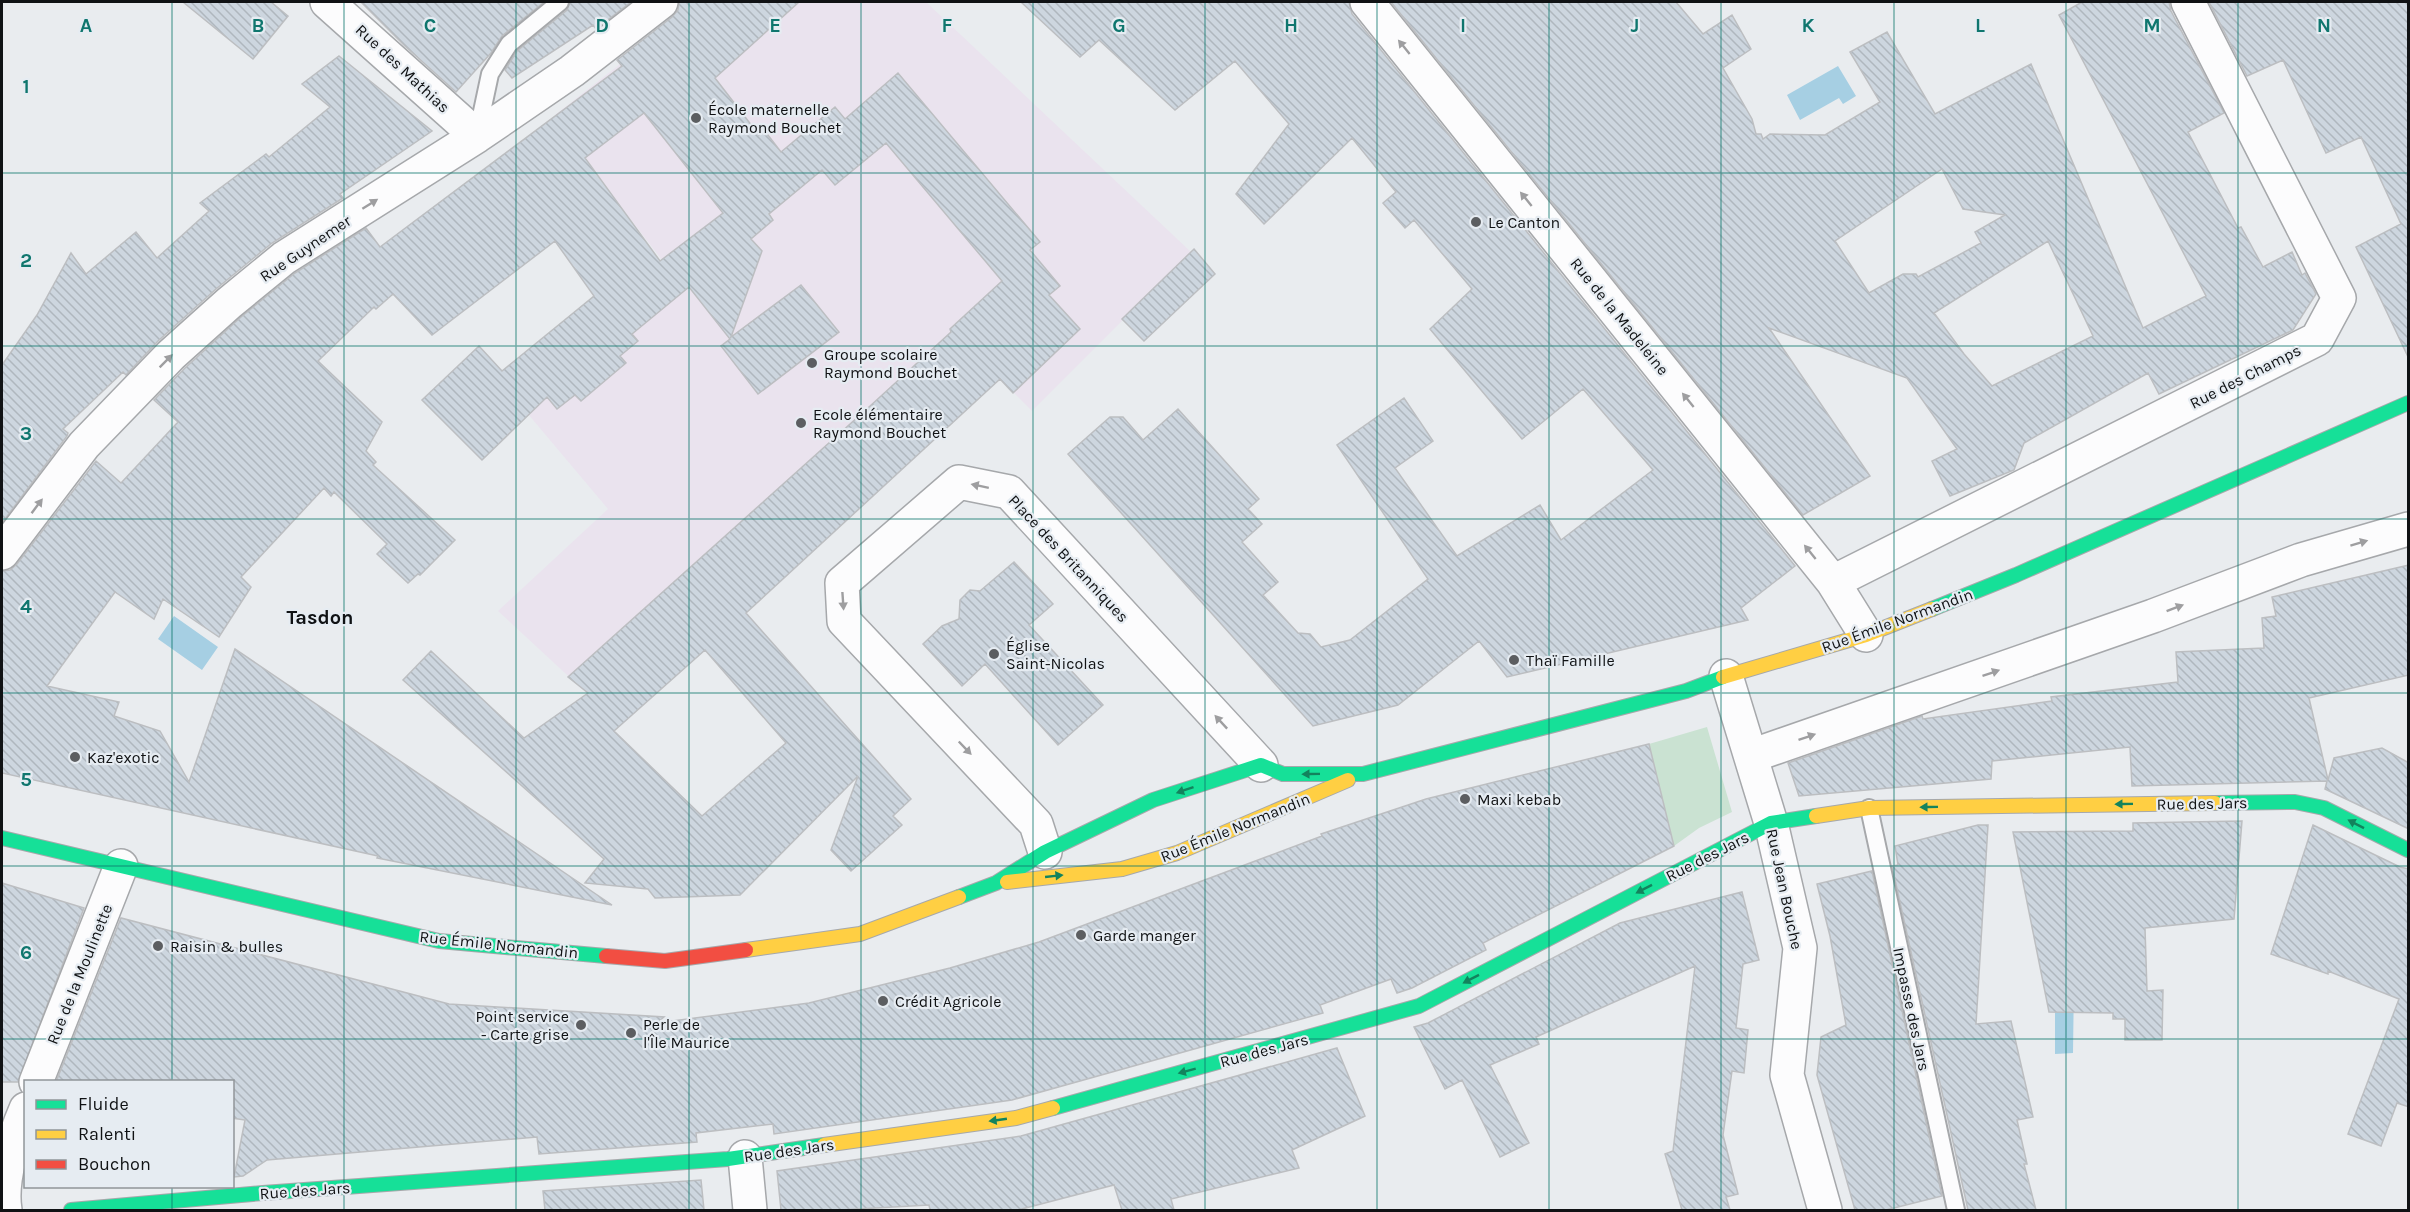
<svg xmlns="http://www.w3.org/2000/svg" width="2410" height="1212" font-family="Karla,sans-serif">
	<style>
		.education { fill: #eae3ee }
		.green { fill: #cae2d2 }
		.water { fill: #a6cfe3 }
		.building { fill: url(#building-back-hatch); stroke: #bcbec1; stroke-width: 1.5; fill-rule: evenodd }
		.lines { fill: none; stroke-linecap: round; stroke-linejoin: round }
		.lane-casing { stroke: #a6a8ab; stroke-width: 20 }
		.street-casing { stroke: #a6a8ab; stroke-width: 36 }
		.fast-casing { stroke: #a6a8ab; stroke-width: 16 }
		.slow-casing { stroke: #a6a8ab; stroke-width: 16 }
		.jam-casing { stroke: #a6a8ab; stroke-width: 16 }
		.lane { stroke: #fcfcfd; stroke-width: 16 }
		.street { stroke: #fcfcfd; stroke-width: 33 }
		.fast { stroke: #16e098; stroke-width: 14 }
		.slow { stroke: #ffcf43; stroke-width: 14 }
		.jam { stroke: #f24e42; stroke-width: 14 }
		.oneway { fill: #9e9ea0 }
		.oneway2 { fill: #13835d }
		.grid { fill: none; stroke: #0f766e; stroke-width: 1.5; stroke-opacity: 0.55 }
		.poi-dot { fill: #5c5e61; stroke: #e6ecf2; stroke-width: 2 }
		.labels { text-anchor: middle; stroke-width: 4.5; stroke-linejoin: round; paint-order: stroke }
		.street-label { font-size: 16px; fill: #101214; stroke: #e6ecf2 }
		.poi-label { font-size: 16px; fill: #101214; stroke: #e6ecf2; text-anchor: start }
		.quarter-label { font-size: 20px; font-weight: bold; fill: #101214; stroke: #e6ecf2 }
		.grid-label { font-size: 20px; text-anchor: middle; font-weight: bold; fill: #0f766e; stroke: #e6ecf2; stroke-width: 4.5; stroke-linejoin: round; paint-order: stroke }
	</style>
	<defs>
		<pattern id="building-back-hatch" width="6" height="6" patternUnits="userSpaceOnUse" patternTransform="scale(1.5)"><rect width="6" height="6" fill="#cdd6df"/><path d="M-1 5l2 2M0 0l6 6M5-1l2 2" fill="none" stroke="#afb7be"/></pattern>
	</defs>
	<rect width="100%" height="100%" fill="#e9ecef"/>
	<path class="education" d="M696 2H926L1191 252 1032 411 1001 380 997 382 621 725 498 611 608 509 528 414 662 260 625 212 555 115 670 25Z"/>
	<path class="green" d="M1707 727 1732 812 1699 828 1674 846 1649 744Z"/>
	<path class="water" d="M1838 66 1856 96 1843 104 1839 98 1800 120 1787 95Z
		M174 616 218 647 202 670 158 639Z
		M2055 978 2074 980 2073 1053 2055 1054Z"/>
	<path class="building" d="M183 2H271L288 16 253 59Z
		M361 2H544L502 36 491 53 456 92 405 46Z
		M570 2H631L596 29 593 25 512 78 505 70 517 51 567 10Z
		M679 2H799L715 78 759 135 764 130 781 152 835 107 845 119 898 73 1040 242 1030 250 1060 286 1049 295 1080 329 1013 393 1000 379 746 613 911 799 893 816 902 825 851 871 831 850 858 776 740 895 655 898 648 889 585 883 604 859 403 680 431 651 524 738 588 693 568 677 869 407 951 332 950 329 1002 281 886 143 835 185 822 170 769 214 773 220 751 239 762 251 731 337 801 285 839 332 758 394 721 346 730 339 689 287 632 334 638 341 620 356 626 363 581 401 575 395 557 409 547 397 482 460 422 400 479 346 502 371 594 296 555 241 432 335 393 294 376 309 374 307 318 361 382 422 366 451 376 462 373 465 455 540 420 575 418 574 408 583 377 554 387 544 334 492 331 496 324 488 241 577 251 587 219 637 163 599 154 619 115 592 47 686 119 702 114 716 160 731 189 782 235 649 612 905 377 858 378 856 2 773V571L10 570 17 564 96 461 121 483 178 422 154 400 184 369 241 317 295 273 366 228 380 247 622 66 617 60 672 17 678 10ZM644 113 723 213 660 261 585 158ZM705 650 786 743 702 816 614 731Z
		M1021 2H1349L1352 14 1795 566 1741 608 1748 620 1507 677 1479 641 1398 705 1313 726 1068 454 1110 417H1123L1143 440 1178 409 1259 499 1248 509 1262 524 1242 542 1278 582 1263 595 1298 633 1310 634 1321 647 1350 640 1428 579 1337 445 1404 398 1433 441 1395 468 1457 556 1540 505 1561 540 1653 470 1583 389 1522 439 1430 329 1472 289 1414 220 1405 228 1383 203 1396 192 1352 138 1264 224 1236 194 1289 124 1235 61 1175 110 1099 40 1080 57Z
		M1391 2H1676L1703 34 1732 15 1751 49 1723 68 1752 119 1756 134H1761L1763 139 1770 134 1825 135 1880 102 1850 52 1887 32 1935 114 2031 64 2143 328 2206 296 2059 15 2082 2H2169L2171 11 2224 113 2188 132 2238 228 2241 227 2263 267 2292 252 2302 275 2305 273 2316 294 2293 330 2159 394 2148 373 2024 443 2014 470 1950 496 1932 461 1957 449 1907 378 1769 328 1870 476 1803 515ZM1942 169 1963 209 2005 215 1975 232 1981 243 1918 277 1916 274H1903L1869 293 1835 241ZM2048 241 2093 336 1992 386 1964 354 1934 313Z
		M2209 2H2409V359L2356 247 2401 224 2361 137 2326 153 2283 60 2247 76Z
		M339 56 432 131 340 194 343 198 272 243 216 289 158 341 126 375 123 372 63 429 68 433 67 436 2 523V365L37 315 71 253 86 274 136 232 157 258 209 211 200 203 266 154 269 157 330 107 302 84Z
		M1194 249 1215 274 1144 341 1122 319Z
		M1014 562 1053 604 1029 625 1103 705 1058 745 985 664 962 686 923 644 942 626 959 619 960 600 970 590 980 591Z
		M2409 565V675L2309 698 2328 780 2334 758 2382 748 2409 763V829L2325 789 2327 781 2132 786 2130 747 1992 761 1991 779 1799 796 1788 763 1922 716 1923 719 2052 701 2051 697 2178 682 2176 652 2264 648 2262 618 2276 616 2272 597Z
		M1649 744 1674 846 1483 943 1486 950 1412 988 1397 993 1391 979 1320 1005 1323 1013 1012 1100 774 1134 773 1124 696 1133 697 1142 539 1154 537 1137 267 1160 243 1176 234 1177 245 1120 232 1118V1082H56L121 918 449 1004 664 1017 657 1023 809 1003 950 968 1039 942 1266 857 1322 836 1321 834 1426 799Z
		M2242 821 2234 919 2145 928 2147 991 2163 990 2162 1040H2125V1019H2113V1013L2049 1012 2013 832 2133 831V823Z
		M1978 825H1988L1976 1024 2011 1021 2033 1117 2017 1120 2027 1164H2024L2036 1210H1968L1892 866 1898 865 1895 846Z
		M2313 825 2400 867 2409 869V1107L2397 1103 2381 1146 2348 1134 2399 999 2328 971V974L2271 954Z
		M1872 871 1942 1196 1886 1210H1855L1817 1075 1821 1037 1846 1025 1830 936 1817 884Z
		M2 883 84 908 18 1082H2Z
		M1742 892 1759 960 1743 964 1736 1028 1748 1030 1744 1073 1732 1071 1723 1135 1738 1194 1726 1197 1730 1210H1682L1665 1154 1673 1151 1695 966 1536 1037 1539 1044 1490 1065 1529 1143 1500 1157 1462 1080 1445 1089 1414 1027 1428 1023 1620 923Z
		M1337 1048 1365 1116 1292 1150 1299 1168 1171 1199 1174 1210H1122L1114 1185 1018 1210H930L929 1205 840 1210H781L777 1171 1021 1136Z
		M701 1180 704 1210H545L543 1191Z"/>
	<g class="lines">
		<defs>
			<path id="lane" d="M477 135 490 74 509 44 560 2
				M1869 808 1956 1210"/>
			<path id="street" d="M327 2 477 136
				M1367 2 1833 582 1866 635
				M2 553 84 445 171 355 229 303 284 258 477 136 572 71 661 2
				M1833 582 2317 339 2339 298 2188 2
				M1726 676 1771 823 1800 948 1787 1075 1825 1210
				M1751 756 2153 616 2301 560 2408 529
				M1045 852 1036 824 844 621 842 583 959 482 1009 492 1261 765
				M36 1082 121 866
				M745 1157 750 1210
				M5 1210C0 1180 14 1137 26 1109"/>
			<path id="fast" d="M1932 609 2016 575 2408 403
				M1363 774 1686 691 1723 677
				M2215 803 2295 802 2324 808 2408 850
				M2 838 439 941 606 956
				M959 897 996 883 1045 852 1153 800 1261 765 1283 774H1363
				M1053 1108 1419 1006 1771 823 1816 816
				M71 1210 263 1193 728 1159 824 1145"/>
			<path id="slow" d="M1723 677 1866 635 1932 609
				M1816 816 1869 808 2215 803
				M1007 882 1122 869 1177 853 1348 780
				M746 950 860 934 959 897
				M824 1145 1016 1118 1053 1108"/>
			<path id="jam" d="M606 956 665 961 746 950"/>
		</defs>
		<use href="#lane" class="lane-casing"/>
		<use href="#street" class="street-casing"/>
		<use href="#fast" class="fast-casing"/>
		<use href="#slow" class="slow-casing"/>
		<use href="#jam" class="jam-casing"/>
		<use href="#lane" class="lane"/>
		<use href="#street" class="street"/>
		<use href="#fast" class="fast"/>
		<use href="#slow" class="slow"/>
		<use href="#jam" class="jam"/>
	</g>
	<defs><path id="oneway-solid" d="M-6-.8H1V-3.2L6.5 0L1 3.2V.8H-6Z" transform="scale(1.5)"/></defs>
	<g class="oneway">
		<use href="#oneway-solid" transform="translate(1404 47) rotate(-129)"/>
		<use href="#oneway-solid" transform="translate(1526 199) rotate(-129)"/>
		<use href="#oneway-solid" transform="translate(370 204) rotate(-32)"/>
		<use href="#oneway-solid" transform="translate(166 361) rotate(-45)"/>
		<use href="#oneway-solid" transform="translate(1688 400) rotate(-129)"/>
		<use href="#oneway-solid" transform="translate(980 486) rotate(-168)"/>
		<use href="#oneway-solid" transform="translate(37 506) rotate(-53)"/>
		<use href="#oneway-solid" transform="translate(2359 543) rotate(-17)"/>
		<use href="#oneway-solid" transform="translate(1810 552) rotate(-129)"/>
		<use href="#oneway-solid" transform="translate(843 601) rotate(86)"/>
		<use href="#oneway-solid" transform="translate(2175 608) rotate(-21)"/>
		<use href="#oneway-solid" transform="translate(1991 673) rotate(-19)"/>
		<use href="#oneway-solid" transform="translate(1221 722) rotate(-133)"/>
		<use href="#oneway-solid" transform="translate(1807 737) rotate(-19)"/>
		<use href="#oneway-solid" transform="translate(965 748) rotate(46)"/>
	</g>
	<g class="oneway2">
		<use href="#oneway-solid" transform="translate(1311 774) rotate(179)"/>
		<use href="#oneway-solid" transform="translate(1185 790) rotate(161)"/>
		<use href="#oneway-solid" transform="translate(2124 804) rotate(179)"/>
		<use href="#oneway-solid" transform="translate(1929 807) rotate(179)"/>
		<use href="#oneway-solid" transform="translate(2356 824) rotate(-153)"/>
		<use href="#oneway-solid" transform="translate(1054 876) rotate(-6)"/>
		<use href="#oneway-solid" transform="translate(1644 889) rotate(153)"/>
		<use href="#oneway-solid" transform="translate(1471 979) rotate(153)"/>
		<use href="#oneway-solid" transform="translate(1187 1071) rotate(165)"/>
		<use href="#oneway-solid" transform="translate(998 1120) rotate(172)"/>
	</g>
	<path class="grid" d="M172 2V1082M344 2V1210M516 2V1210M689 2V1210M861 2V1210M1033 2V1210M1205 2V1210M1377 2V1210M1549 2V1210M1721 2V1210M1894 2V1210M2066 2V1210M2238 2V1210M2 173H2408M2 346H2408M2 519H2408M2 693H2408M2 866H2408M2 1039H2408M172 1186V1210"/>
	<g class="poi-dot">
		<circle cx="696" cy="118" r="6"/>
		<circle cx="1476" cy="222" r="6"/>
		<circle cx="812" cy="363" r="6"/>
		<circle cx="801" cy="423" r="6"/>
		<circle cx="994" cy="654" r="6"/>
		<circle cx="1514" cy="660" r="6"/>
		<circle cx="75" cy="757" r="6"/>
		<circle cx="1465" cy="799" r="6"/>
		<circle cx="1081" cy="935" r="6"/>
		<circle cx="158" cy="946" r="6"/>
		<circle cx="883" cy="1001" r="6"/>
		<circle cx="581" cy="1025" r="6"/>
		<circle cx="631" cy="1033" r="6"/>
	</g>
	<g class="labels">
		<g class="street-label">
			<text transform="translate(403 68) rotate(43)" y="6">Rue des Mathias</text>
			<text transform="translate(305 248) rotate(-34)" y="6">Rue Guynemer</text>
			<text transform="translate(1620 316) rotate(51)" y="6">Rue de la Madeleine</text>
			<text transform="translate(2245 376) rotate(-27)" y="6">Rue des Champs</text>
			<text transform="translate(1069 558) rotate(47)" y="6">Place des Britanniques</text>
			<text transform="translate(1897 620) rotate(-20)" y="6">Rue Émile Normandin</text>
			<text transform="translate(2202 803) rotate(-1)" y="6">Rue des Jars</text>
			<text transform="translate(1235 827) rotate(-22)" y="6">Rue Émile Normandin</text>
			<text transform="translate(1707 856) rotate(-27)" y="6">Rue des Jars</text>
			<text transform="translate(1785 889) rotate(78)" y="6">Rue Jean Bouche</text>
			<text transform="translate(499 944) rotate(6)" y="6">Rue Émile Normandin</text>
			<text transform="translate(79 974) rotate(-68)" y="6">Rue de la Moulinette</text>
			<text transform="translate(1912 1009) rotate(78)" y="6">Impasse des Jars</text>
			<text transform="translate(1264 1050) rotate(-15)" y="6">Rue des Jars</text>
			<text transform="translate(789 1150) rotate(-8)" y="6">Rue des Jars</text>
			<text transform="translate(305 1190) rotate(-4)" y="6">Rue des Jars</text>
		</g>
		<g class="poi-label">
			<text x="708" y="115">École maternelle<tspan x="708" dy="18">Raymond Bouchet</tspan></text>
			<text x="1488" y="228">Le Canton</text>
			<text x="824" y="360">Groupe scolaire<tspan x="824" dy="18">Raymond Bouchet</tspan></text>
			<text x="813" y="420">Ecole élémentaire<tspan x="813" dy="18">Raymond Bouchet</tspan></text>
			<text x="1006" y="651">Église<tspan x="1006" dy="18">Saint-Nicolas</tspan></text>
			<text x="1526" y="666">Thaï Famille</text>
			<text x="87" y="763">Kaz'exotic</text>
			<text x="1477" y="805">Maxi kebab</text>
			<text x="1093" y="941">Garde manger</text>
			<text x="170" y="952">Raisin &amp; bulles</text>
			<text x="895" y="1007">Crédit Agricole</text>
			<text x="569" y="1022" text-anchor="end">Point service<tspan x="569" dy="18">- Carte grise</tspan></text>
			<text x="643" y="1030">Perle de<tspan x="643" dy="18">l'Île Maurice</tspan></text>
		</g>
		<g class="quarter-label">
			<text x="320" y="624">Tasdon</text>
		</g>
	</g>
	<g class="grid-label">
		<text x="86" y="32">A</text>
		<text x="258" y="32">B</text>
		<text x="430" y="32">C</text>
		<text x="602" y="32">D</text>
		<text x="775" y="32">E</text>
		<text x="947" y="32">F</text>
		<text x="1119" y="32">G</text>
		<text x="1291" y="32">H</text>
		<text x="1463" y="32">I</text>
		<text x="1635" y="32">J</text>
		<text x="1808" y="32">K</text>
		<text x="1980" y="32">L</text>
		<text x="2152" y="32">M</text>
		<text x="2324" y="32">N</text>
		<text x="26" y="93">1</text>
		<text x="26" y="267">2</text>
		<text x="26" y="440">3</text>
		<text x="26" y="613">4</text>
		<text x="26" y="786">5</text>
		<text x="26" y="959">6</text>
	</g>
	<rect width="2410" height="1212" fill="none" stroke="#101214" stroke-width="6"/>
	<rect x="24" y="1080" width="210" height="108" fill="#e6ecf2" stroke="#909599" stroke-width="1.5"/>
	<rect x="36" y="1100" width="30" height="9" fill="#16e098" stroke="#909599" stroke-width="1.5"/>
	<text x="78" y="1110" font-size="18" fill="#101214">Fluide</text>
	<rect x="36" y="1130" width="30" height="9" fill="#ffcf43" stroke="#909599" stroke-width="1.5"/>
	<text x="78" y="1140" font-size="18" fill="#101214">Ralenti</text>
	<rect x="36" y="1160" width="30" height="9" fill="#f24e42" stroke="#909599" stroke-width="1.5"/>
	<text x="78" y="1170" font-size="18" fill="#101214">Bouchon</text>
</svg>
